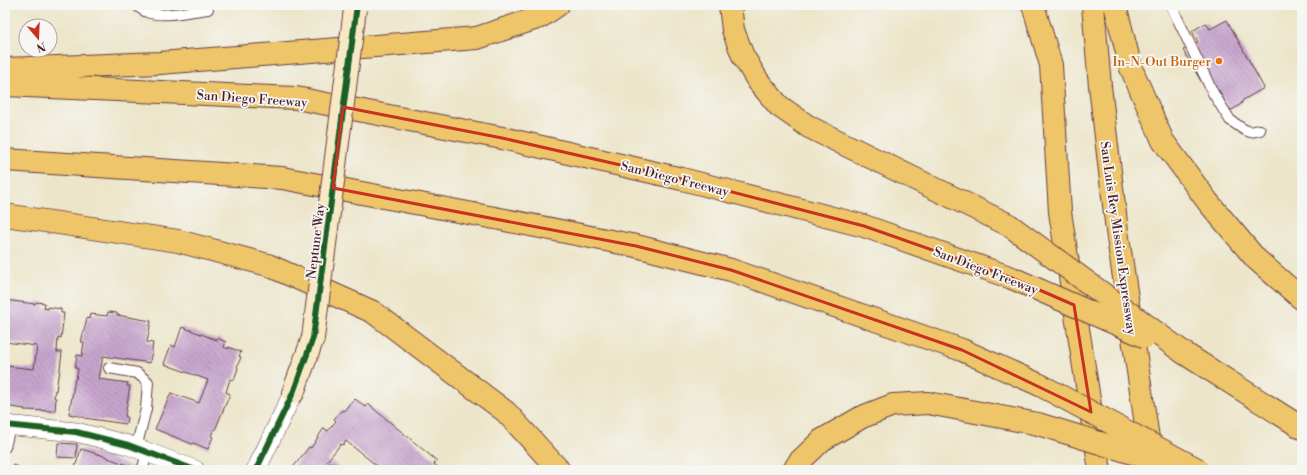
<svg xmlns="http://www.w3.org/2000/svg" width="1307" height="475" font-family="'Libre Bodoni',serif">
	<style>
		.building { fill: url(#building-back-hatch) }
		.lines { fill: none; stroke-linecap: round; stroke-linejoin: round }
		.lane-casing { stroke: #623d43; stroke-width: 12 }
		.street-casing { stroke: #623d43; stroke-width: 20 }
		.secondary-casing { stroke: #623d43; stroke-width: 24 }
		.highway-casing { stroke: #623d43; stroke-width: 24 }
		.lane { stroke: #fff; stroke-width: 10 }
		.street { stroke: #fff; stroke-width: 19 }
		.secondary { stroke: #f8e8c3; stroke-width: 22 }
		.highway { stroke: #eec569; stroke-width: 22 }
		.secondary-bridge-casing { stroke: #623d43; stroke-width: 24; stroke-linecap: butt }
		.highway-bridge-casing { stroke: #623d43; stroke-width: 24; stroke-linecap: butt }
		.secondary-bridge { stroke: #f8e8c3; stroke-width: 22 }
		.highway-bridge { stroke: #eec569; stroke-width: 22 }
		.cycleway-casing { stroke: #f6f6f2; stroke-width: 8 }
		.cycleway { stroke: #1b5e20; stroke-width: 6 }
		.marked { fill: none; stroke: #c8321e; stroke-width: 3; stroke-linejoin: round }
		.food-dot { fill: #e8710a; stroke: #f6f6f2; stroke-width: 1.5 }
		.labels { text-anchor: middle; stroke-width: 3.5; stroke-linejoin: round; paint-order: stroke }
		.food-label { font-size: 13px; fill: #c56008; stroke: #f6f6f2; text-anchor: end }
		.street-label { font-size: 13px; fill: #4a1f2b; stroke: #f6f6f2 }
	</style>
	<defs>
		<pattern id="building-back-hatch" width="6" height="6" patternUnits="userSpaceOnUse"><rect width="6" height="6" fill="#c7a5ce"/><path d="M-1 5l2 2M0 0l6 6M5-1l2 2" fill="none" stroke="#a486a7"/></pattern>
	</defs>
	<rect width="100%" height="100%" fill="#f6f6f2"/>
	<filter id="ink" filterUnits="userSpaceOnUse"><feTurbulence type="fractalNoise" baseFrequency=".025" numOctaves="2"/><feDisplacementMap in="SourceGraphic" scale="8" xChannelSelector="R" yChannelSelector="G"/><feConvolveMatrix kernelMatrix="1 2 1 2 8 2 1 2 1" color-interpolation-filters="sRGB"/></filter>
	<filter id="wash" filterUnits="userSpaceOnUse"><feTurbulence type="fractalNoise" baseFrequency=".012" numOctaves="4" result="noise"/><feDisplacementMap in="SourceGraphic" scale="16" xChannelSelector="R" yChannelSelector="G"/><feGaussianBlur stdDeviation="0.9" result="paint"/><feColorMatrix in="noise" values="0 0 0 0 0 0 0 0 0 0 0 0 0 0 0 0 0 1.4 0 .05"/><feComposite in="paint" operator="in"/></filter>
	<g filter="url(#wash)">
		<rect width="100%" height="100%" fill="#ece5c9"/>
		<g id="blocks">
			<path class="building" d="M1227 20 1264 88 1243 100 1241 104 1232 110 1228 108 1219 90 1209 95 1183 50 1198 42 1192 31 1206 23 1210 29Z
				M5 300 35 304 36 302 45 303 44 308 48 309V307L61 309V313H64L61 338 58 337 57 352H62L59 377 58 376 56 391 55 390 54 398H56L55 411 24 410 25 409 5 406 6 366 34 369 37 346 5 342Z
				M108 312 117 313V315L151 321 147 342 153 343 150 363 103 356 99 379 128 383 127 386H130L125 416 127 417 126 424 84 418V417L69 414 75 379H76L78 369 75 368 77 355 82 356 84 342H81L87 318 89 319 90 314 107 316Z
				M182 327 217 340V338L226 342 224 347 228 349V347L241 352 239 356 241 357 237 367 238 368 234 380 230 379 226 392 230 394 215 430 214 429 211 436 213 437 208 449 193 443 192 444 155 429 171 393 199 403 208 380 164 364 171 345 175 347Z
				M355 399 366 407 368 404 437 461 434 464 439 468 441 467 445 470H382L346 441 343 445 341 444 327 461 331 464 332 462 343 470H291L309 447 311 448 324 428 328 431 336 421 334 419 342 410 344 411 351 402 352 403Z
				M58 443 77 444 76 458 57 457Z
				M81 449 108 457V458L133 467 132 470H74Z
				M13 465 28 470H12Z"/>
		</g>
	</g>
	<g filter="url(#ink)">
		<use href="#blocks" fill-opacity="0" stroke="#623d43" stroke-width="1"/>
		<g class="lines">
			<defs>
				<path id="lane" d="M136 5C139 7 143 11 147 12 162 18 191 11 208 9
					M1171 5 1213 93 1230 120 1243 129 1250 132 1260 130
					M109 368 137 373 148 382 146 409 136 448
					M5 447 10 426
					M142 470 148 452"/>
				<path id="street" d="M5 425 76 432 128 445 195 470
					M256 470 293 393"/>
				<path id="secondary" d="M293 393 313 338"/>
				<path id="highway" d="M730 5 733 30 743 56 758 81 779 106 809 127 1009 225
					M1033 5 1051 65 1060 212 1100 470
					M1093 5 1100 86 1117 231 1151 458
					M1115 5 1131 68 1163 141 1208 202 1256 259 1302 299
					M5 69 160 63 477 38 540 17 558 5
					M5 85 296 98 502 138 682 179 864 226 1012 278
					M5 160 282 178 500 219 636 246 731 270 962 350 1040 385
					M5 215 178 241 268 265 373 312 506 412 559 470
					M1184 353 1302 428
					M794 470 799 462 822 440 862 417 893 405 928 403 1038 424"/>
			</defs>
			<use href="#lane" class="lane-casing"/>
			<use href="#street" class="street-casing"/>
			<use href="#secondary" class="secondary-casing"/>
			<use href="#highway" class="highway-casing"/>
			<use href="#lane" class="lane"/>
			<use href="#street" class="street"/>
			<use href="#secondary" class="secondary"/>
			<use href="#highway" class="highway"/>
			<defs>
				<path id="secondary-bridge" d="M313 338 355 9"/>
				<path id="highway-bridge" d="M1009 225 1184 353
					M1012 278 1146 337
					M1040 385 1199 470
					M1038 424 1165 463"/>
			</defs>
			<use href="#secondary-bridge" class="secondary-bridge-casing"/>
			<use href="#highway-bridge" class="highway-bridge-casing"/>
			<use href="#secondary-bridge" class="secondary-bridge"/>
			<use href="#highway-bridge" class="highway-bridge"/>
			<defs>
				<path id="cycleway" d="M5 425 76 432 128 445 195 470
					M256 470 293 393 313 338 357 5"/>
			</defs>
			<use href="#cycleway" class="cycleway-casing"/>
			<use href="#cycleway" class="cycleway"/>
		</g>
	</g>
	<path class="marked" d="M343 107 502 138 682 179 864 226 1012 278 1074 305 1091 412 962 350 731 270 636 246 333 188Z"/>
	<circle class="food-dot" cx="1219" cy="61" r="4"/>
	<g class="labels">
		<g class="food-label">
			<text x="1211" y="66">In-N-Out Burger</text>
		</g>
		<g class="street-label">
			<text transform="translate(252 98) rotate(4)" y="5">San Diego Freeway</text>
			<text transform="translate(675 178) rotate(14)" y="5">San Diego Freeway</text>
			<text transform="translate(1119 238) rotate(82)" y="5">San Luis Rey Mission Expressway</text>
			<text transform="translate(315 241) rotate(-83)" y="5">Neptune Way</text>
			<text transform="translate(986 270) rotate(21)" y="5">San Diego Freeway</text>
		</g>
	</g>
	<rect width="1307" height="475" fill="none" stroke="#f6f6f2" stroke-width="20"/>
	<g transform="translate(38 38) rotate(161)"><circle r="19" fill="#f6f6f2" stroke="#b1a0a2"/>
	<path d="M0-3L7 15L0 10L-7 15Z" fill="#c8321e"/>
	<text y="-6" font-size="11" font-weight="bold" text-anchor="middle" fill="#4a1f2b">N</text>
	</g>
</svg>
